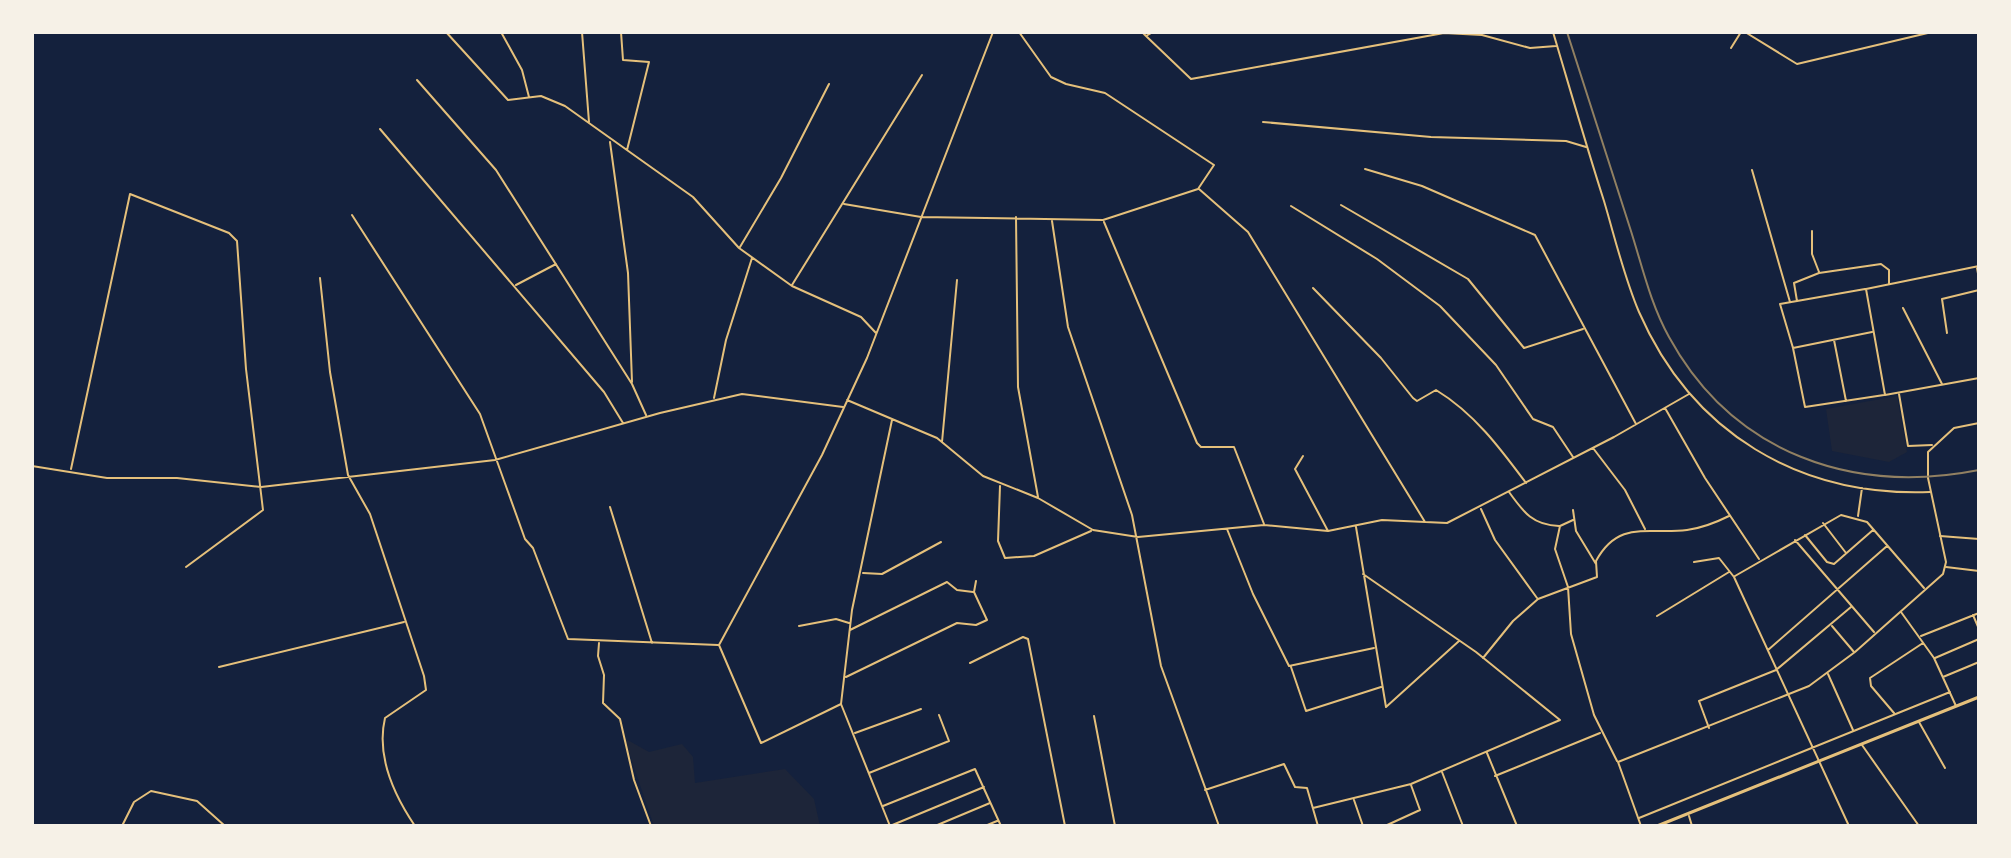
<svg xmlns="http://www.w3.org/2000/svg" width="2011" height="858" font-family="'Archivo Narrow',sans-serif">
	<style>
		.green { fill: #1d2539 }
		.lines { fill: none; stroke-linecap: round; stroke-linejoin: round }
		.minor { stroke: #e5c07b; stroke-width: 2 }
		.tertiary { stroke: #e5c07b; stroke-width: 2 }
		.primary { stroke: #e5c07b; stroke-width: 3 }
		.rail { stroke: #918062; stroke-width: 2 }
	</style>
	<rect width="100%" height="100%" fill="#14213d"/>
	<path class="green" d="M1897 396 1907 452 1889 462 1832 451 1826 409Z
		M624 738 649 752 682 744 693 757 695 783 785 769 814 799 820 826H654Z"/>
	<g class="lines">
		<path class="minor" d="M446 32 508 100 541 96 565 106 693 197 739 248 792 286 861 317 876 333
			M501 32 522 70 529 97
			M582 32 589 122
			M621 32 623 60 649 62 627 150
			M1142 32 1146 36 1153 32
			M1553 32C1570 89 1586 145 1604 201 1615 238 1624 277 1639 312 1692 433 1799 497 1930 492
			M1745 32 1797 64 1932 32
			M1146 36 1191 79 1444 33 1482 35 1530 48 1556 46
			M1731 48 1741 32
			M417 80 496 170 632 384 646 415
			M1263 122 1431 137 1566 141 1586 147
			M380 129 604 392 623 423
			M610 142 628 273 632 382
			M1365 169 1422 186 1535 235 1636 424
			M1752 170 1790 302
			M1199 189 1248 232 1425 522
			M844 204 921 217 1103 220 1198 189 1214 165 1105 93 1066 84 1051 77 1019 32
			M1341 205 1468 279 1524 348 1583 329
			M1291 206 1377 259 1440 306 1496 365 1533 419 1553 427 1573 457
			M352 215 480 414 525 539 533 548 568 639 718 645
			M1016 217 1018 387 1038 497
			M1052 221 1068 327 1132 515 1161 666 1219 826
			M1104 222 1197 443 1201 447H1234L1264 524
			M1812 231V254L1819 272
			M740 247 781 178 829 84
			M1979 266 1866 289 1885 395 1979 378
			M1977 268 1979 279
			M320 278 330 372 348 475 370 514 424 676 426 690 385 718C376 756 394 795 415 826
			M516 285 556 264
			M792 285 922 75
			M1313 288 1381 358 1413 398 1417 401 1436 390C1474 413 1500 448 1526 483
			M1865 289 1780 304 1793 348 1872 332
			M1797 301 1794 283 1819 273 1881 264 1889 270V284
			M1903 308 1942 384
			M1947 333 1942 299 1979 290
			M1834 340 1846 401
			M1793 348 1805 407 1884 395
			M1899 394 1908 446 1932 445
			M714 398 726 340 752 258
			M847 400 937 438 983 476 1038 498 1093 530 1138 537 1264 525 1328 531 1382 520 1447 523 1614 437 1689 394
			M1665 408 1705 478 1759 559
			M942 442 957 280
			M1593 448 1625 490 1645 529
			M1303 456 1295 469 1328 531
			M32 466 107 478H177L261 487 495 460 660 413 742 394 843 407
			M71 469 130 194 229 233 237 241 246 369 263 510 186 567
			M1000 486 998 541 1005 558 1034 556 1091 531
			M1509 492C1524 513 1533 525 1559 526
			M610 507 652 643
			M1481 509 1495 540 1537 598
			M1573 510 1576 531 1596 564
			M1858 516 1862 488
			M1573 520 1560 526 1555 549 1568 587 1571 634 1594 715 1617 761
			M1823 523 1846 553
			M1356 527 1386 707 1459 641
			M1227 529 1253 594 1289 666 1374 648
			M1805 535 1827 562 1834 564 1873 530
			M1940 536 1979 539
			M1795 540 1874 632
			M1694 562 1719 558 1734 577 1849 826
			M1946 567 1979 571
			M863 573 882 574 941 542
			M1735 576 1841 515 1867 522 1924 588
			M1901 612 1934 658 1956 706
			M1973 615 1979 629
			M1657 616 1729 572
			M799 626 836 619 849 623
			M1832 626 1854 652
			M850 630 947 582 957 590 973 592
			M1921 636 1979 613
			M599 643 598 656 604 675 603 703 620 719 634 780 651 826
			M1768 650 1887 546
			M1483 658 1513 621 1538 599 1597 577 1596 561C1619 519 1649 535 1687 530 1702 528 1715 523 1729 516
			M1935 658 1979 639
			M970 663 1023 637 1028 639 1065 826
			M219 667 404 622
			M1291 667 1306 711 1381 687
			M1828 674 1853 730
			M846 677 957 623 976 625 987 620 974 592 976 581
			M1943 677 1979 662
			M841 704 761 743 719 645 822 455 867 358 993 32
			M1894 713 1871 686 1870 678 1923 643
			M1094 716 1115 826
			M1919 722 1945 768
			M1709 728 1699 701 1776 670 1851 607
			M855 733 921 709
			M1862 745 1919 826
			M1487 753 1517 826
			M1442 772 1463 826
			M869 773 949 741 939 715
			M1495 776 1600 733
			M1205 790 1284 764 1295 787 1307 788 1318 826
			M1354 800 1363 826
			M883 806 975 769 1001 826
			M1313 808 1411 784 1560 720 1476 652 1363 574
			M1689 816 1692 826
			M1639 818 1950 692
			M122 826 134 802 151 791 197 801 225 826
			M890 826 841 704 852 610 892 420
			M890 826 984 787
			M935 826 990 803
			M985 826 997 821
			M1385 826 1420 810 1411 785"/>
		<path class="tertiary" d="M1641 826 1618 762 1809 686 1855 652 1943 574 1946 562 1928 478V452L1954 428 1979 423"/>
		<path class="primary" d="M1657 826 1979 697"/>
		<path class="rail" d="M1567 32C1588 97 1609 163 1630 228 1642 265 1650 303 1669 337 1733 454 1853 495 1979 470"/>
	</g>
	<rect width="2011" height="858" fill="none" stroke="#f6f1e7" stroke-width="68"/>
</svg>
